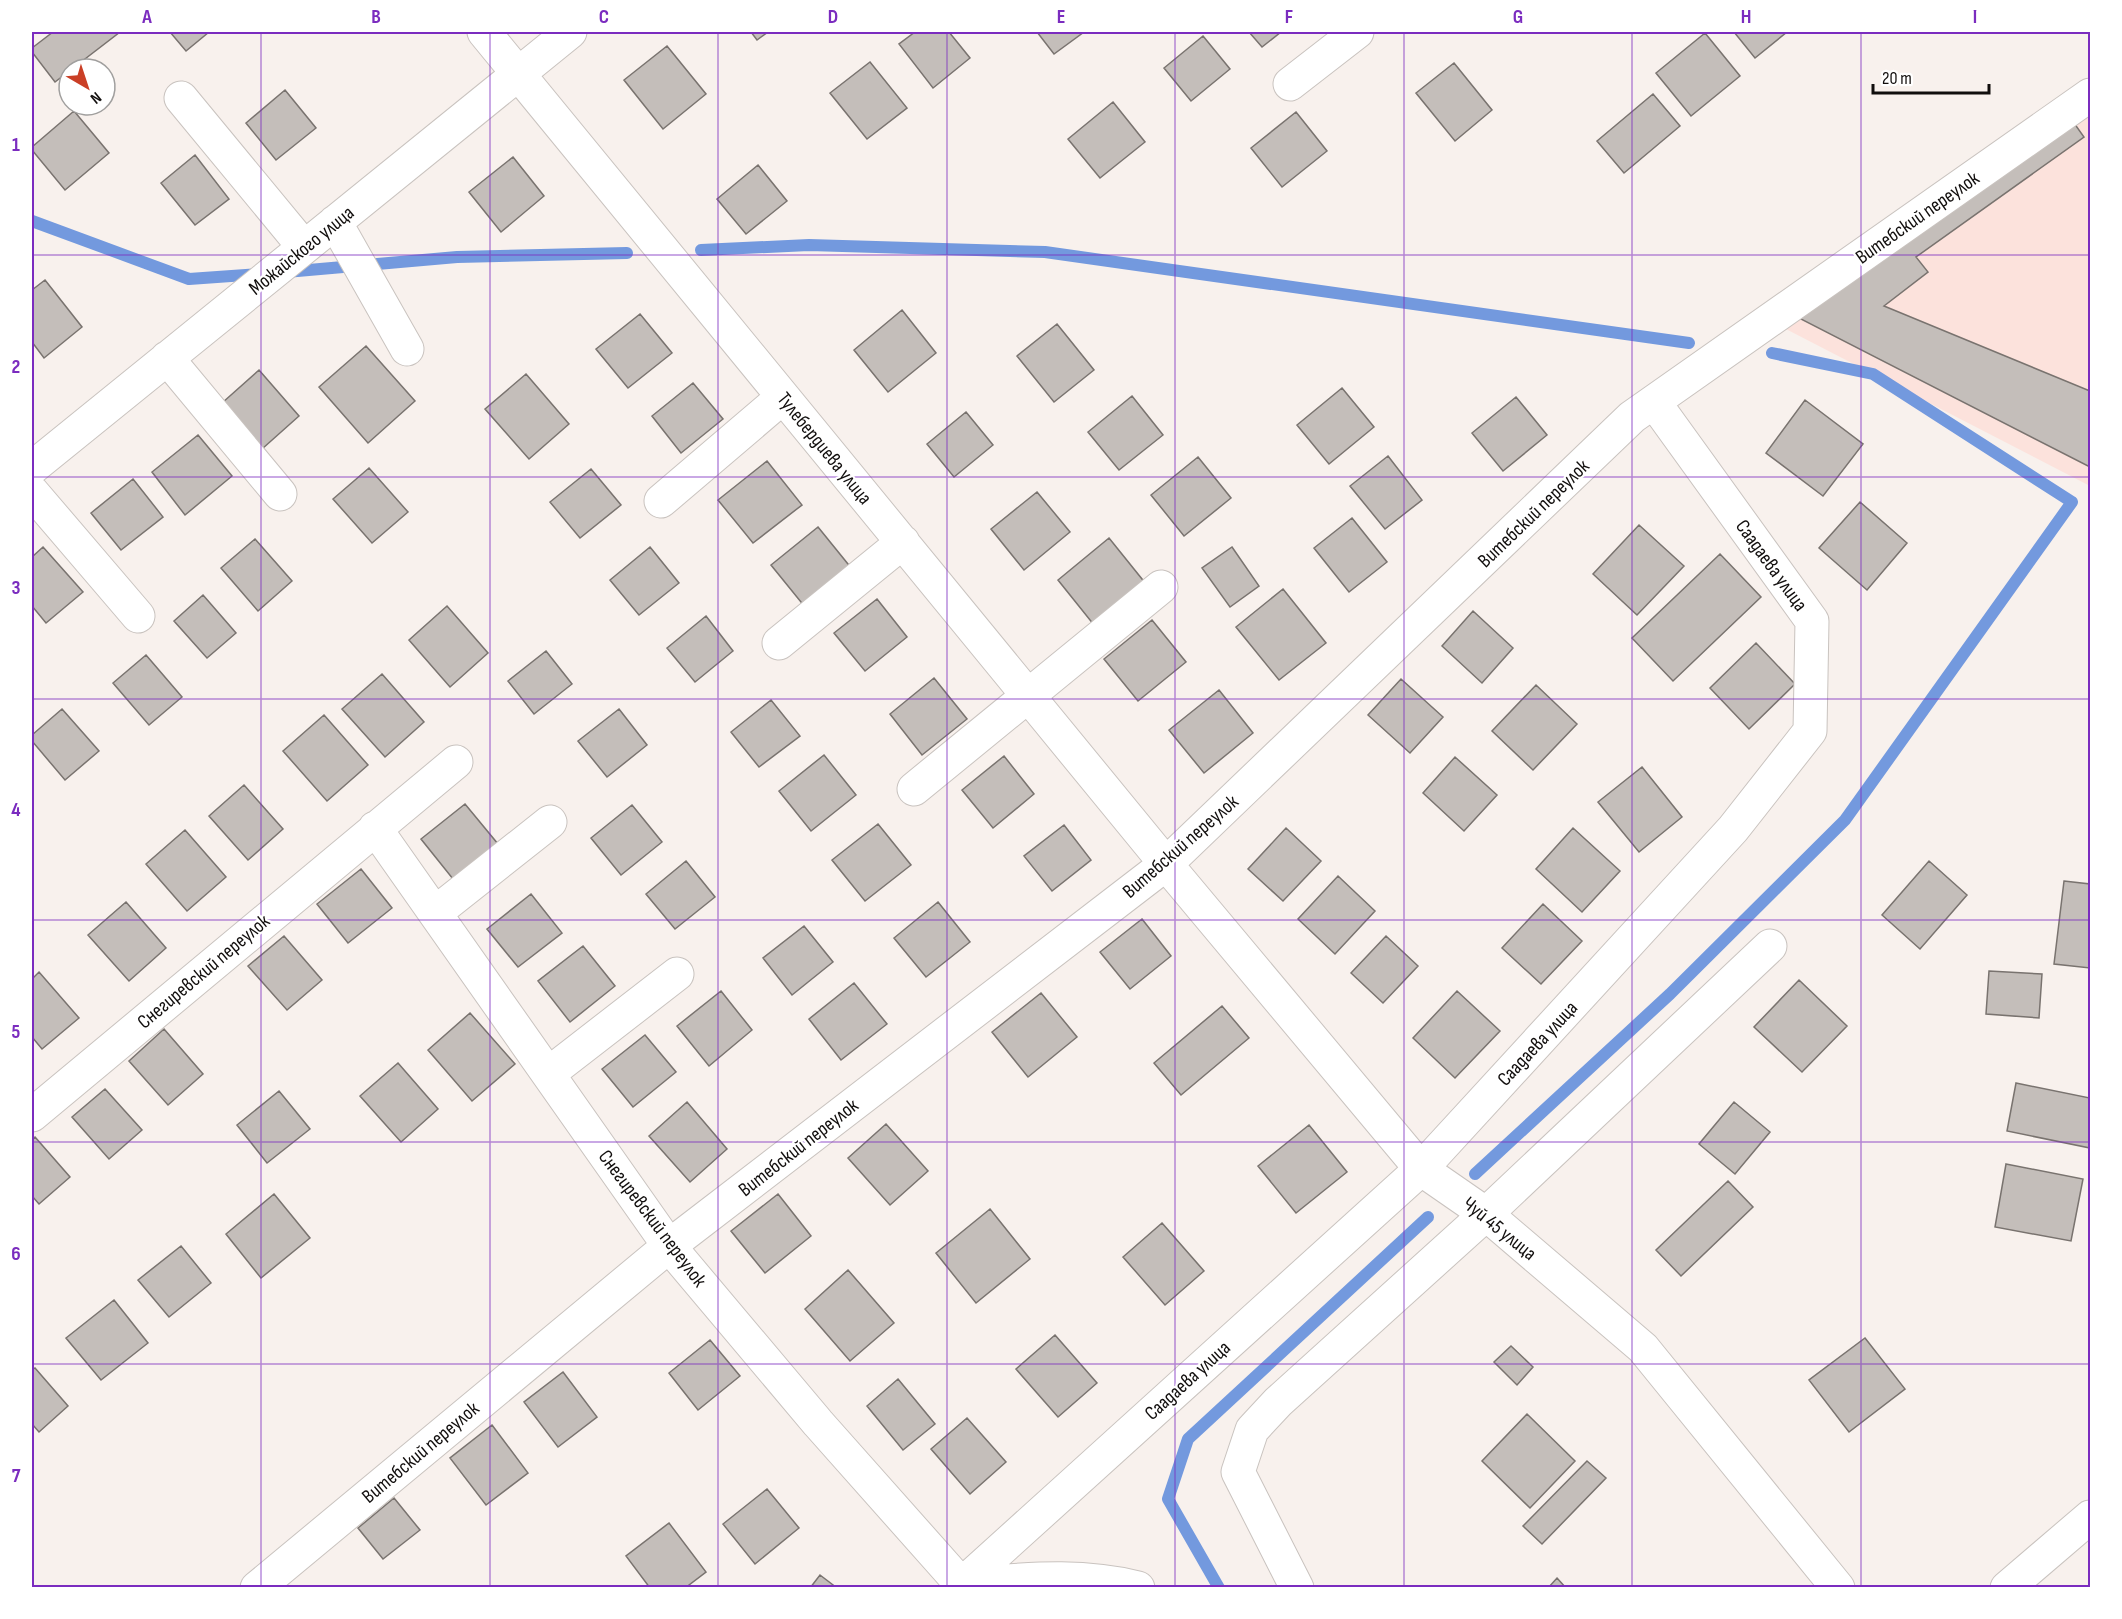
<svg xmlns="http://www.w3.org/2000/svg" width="2122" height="1619" font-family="'Sofia Sans Condensed',sans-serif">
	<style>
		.industrial { fill: #fce2dc }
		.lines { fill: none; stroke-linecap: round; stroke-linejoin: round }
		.stream { stroke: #7399de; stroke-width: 12 }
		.building { fill: #c4beba; stroke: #79736f; stroke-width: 1.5 }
		.minor-casing { stroke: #c9c3bf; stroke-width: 35 }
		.minor { stroke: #fff; stroke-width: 33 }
		.grid { fill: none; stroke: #7b2cbf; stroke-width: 1.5; stroke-opacity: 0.55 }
		.labels { text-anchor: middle; stroke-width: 4.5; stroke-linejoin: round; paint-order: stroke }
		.street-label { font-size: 20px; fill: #110e0d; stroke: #fff }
		.neatline { fill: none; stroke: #7b2cbf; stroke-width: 2 }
		.grid-label { font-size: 20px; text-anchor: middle; font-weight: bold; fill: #7b2cbf }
	</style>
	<rect width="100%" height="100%" fill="#f8f1ed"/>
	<path class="industrial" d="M2090 110V486L1782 327Z"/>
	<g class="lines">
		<path class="stream" d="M32 221 189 279 260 274
			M701 250 809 245 1045 252 1689 343
			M286 272 457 257 627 253
			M1475 1174 1670 994 1845 820 2072 502 1873 374 1772 353
			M1219 1588 1168 1499 1188 1439 1428 1217"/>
	</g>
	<path class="building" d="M53 32H120L55 82 32 52V48Z
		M170 32H209L186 51Z
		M751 32H768L757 40Z
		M915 32H949L970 58 933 88 899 44Z
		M1037 32H1084L1054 54Z
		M1249 32H1281L1262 47Z
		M1734 32H1787L1755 58Z
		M1705 33 1740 76 1691 116 1656 73Z
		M1203 36 1230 69 1191 101 1164 68Z
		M667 46 706 94 663 129 624 80Z
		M870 62 907 108 867 139 830 93Z
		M1454 63 1492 110 1455 141 1416 93Z
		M285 90 316 128 276 160 246 123Z
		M1653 94 1680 126 1624 173 1597 141Z
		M1113 102 1145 142 1100 178 1068 139Z
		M74 111 109 153 65 190 32 150V147Z
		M1296 112 1327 151 1282 187 1251 148Z
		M2069 116 2084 137 1916 257 1928 272 1884 306 2090 391V467L1793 315Z
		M195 155 229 199 195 225 161 183Z
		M513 157 544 196 501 232 469 192Z
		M758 165 787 201 746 234 717 199Z
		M45 280 82 327 44 358 32 342V290Z
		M902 310 936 353 888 392 854 350Z
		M640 314 672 353 628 388 596 349Z
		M1057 324 1094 370 1054 402 1017 356Z
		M366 346 415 401 368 443 319 387Z
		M259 370 299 416 262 449 222 403Z
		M526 374 569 424 529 459 485 409Z
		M693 383 723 419 681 453 652 416Z
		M1342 388 1374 427 1329 464 1297 425Z
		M1132 396 1163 435 1119 470 1088 432Z
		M1516 397 1547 435 1503 471 1472 433Z
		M1805 400 1863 444 1823 496 1766 453Z
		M966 412 993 445 954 477 927 444Z
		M198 435 232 476 185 515 152 472Z
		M1388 456 1422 500 1385 529 1350 486Z
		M1198 457 1231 498 1184 536 1151 495Z
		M767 461 802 505 753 543 718 500Z
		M369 468 408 512 372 543 333 499Z
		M591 469 621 505 580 538 550 502Z
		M133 479 163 517 121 550 91 513Z
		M1037 492 1070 532 1024 570 991 529Z
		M1860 502 1907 543 1867 590 1819 548Z
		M1352 518 1387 562 1349 592 1314 548Z
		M1639 525 1684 566 1637 615 1593 574Z
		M818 527 852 569 805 607 771 565Z
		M1109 538 1146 584 1094 625 1058 580Z
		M255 539 292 581 258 611 221 568Z
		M43 547 83 592 46 623 32 606V557Z
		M650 547 679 583 639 615 610 580Z
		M1232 547 1259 586 1230 607 1202 568Z
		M1720 554 1761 597 1673 681 1632 638Z
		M1283 589 1326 643 1279 680 1236 627Z
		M203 595 236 633 207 658 174 621Z
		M877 599 907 637 865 671 834 633Z
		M447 606 488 653 450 687 409 640Z
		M1473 611 1513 648 1482 683 1442 646Z
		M706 616 733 651 695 682 667 648Z
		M1152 620 1186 662 1138 701 1104 659Z
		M1756 643 1795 684 1749 729 1710 688Z
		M546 651 572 684 534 714 508 681Z
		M146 655 182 697 149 725 113 683Z
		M382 674 424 722 385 757 342 709Z
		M934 678 967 719 922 755 890 714Z
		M1401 679 1443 717 1410 753 1368 715Z
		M1536 685 1577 724 1533 770 1492 731Z
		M1219 690 1253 733 1204 773 1169 730Z
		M771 700 800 736 759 767 731 732Z
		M62 709 99 751 65 780 32 741V735Z
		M619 709 647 745 607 777 578 741Z
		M324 715 368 765 327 801 283 751Z
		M824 755 856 795 811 831 779 791Z
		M1004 756 1034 794 993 828 962 790Z
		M1455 757 1497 795 1464 831 1423 793Z
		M1642 767 1682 817 1639 852 1598 802Z
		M244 785 283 829 248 860 209 816Z
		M465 804 498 844 453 879 421 839Z
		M632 805 662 842 621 875 591 838Z
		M878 824 911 865 865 901 832 860Z
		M1064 825 1091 860 1052 891 1024 856Z
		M1286 828 1321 861 1283 901 1248 869Z
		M1573 828 1620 871 1582 912 1536 869Z
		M185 830 226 877 187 911 146 864Z
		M686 861 715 897 675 929 646 894Z
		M1929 861 1967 895 1920 949 1882 915Z
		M361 869 392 908 348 943 317 904Z
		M1338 876 1375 911 1335 954 1298 919Z
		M2064 881 2090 884V968L2054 964Z
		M531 894 562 933 518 967 487 929Z
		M126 902 166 948 129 981 88 935Z
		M938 902 970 942 926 977 894 938Z
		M1543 904 1582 941 1541 984 1502 948Z
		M1142 919 1171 956 1130 989 1100 952Z
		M804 926 833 962 792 995 763 958Z
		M284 936 322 980 287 1010 248 966Z
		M1386 936 1418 966 1383 1003 1351 973Z
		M583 946 615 986 570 1022 538 981Z
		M1989 971 2042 974 2039 1018 1986 1014Z
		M39 972 79 1018 42 1049 32 1037V979Z
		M1799 980 1847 1026 1802 1072 1754 1027Z
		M854 983 887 1024 841 1060 809 1019Z
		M721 991 752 1030 709 1066 677 1026Z
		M1457 991 1500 1031 1455 1078 1413 1038Z
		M1041 993 1077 1037 1028 1077 992 1032Z
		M1222 1006 1249 1038 1181 1095 1154 1063Z
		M470 1013 515 1064 472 1101 428 1050Z
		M164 1029 203 1074 168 1105 129 1061Z
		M645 1035 676 1072 633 1107 602 1069Z
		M398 1063 438 1109 401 1142 360 1096Z
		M2016 1083 2090 1098V1148L2007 1131Z
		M105 1089 142 1130 109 1159 72 1117Z
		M279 1091 310 1129 267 1163 237 1125Z
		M687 1102 727 1149 690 1182 649 1136Z
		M1734 1102 1770 1132 1735 1174 1699 1144Z
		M886 1124 928 1171 890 1205 848 1158Z
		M1309 1125 1347 1172 1296 1213 1258 1166Z
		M35 1137 70 1177 39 1204 32 1196V1140Z
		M2006 1164 2083 1179 2071 1241 1995 1227Z
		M1728 1181 1753 1207 1681 1276 1656 1250Z
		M274 1194 310 1238 261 1278 226 1234Z
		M778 1194 811 1236 765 1273 731 1231Z
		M990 1209 1030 1259 976 1303 936 1253Z
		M1162 1223 1204 1271 1165 1305 1123 1257Z
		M181 1246 211 1283 169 1317 138 1280Z
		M848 1270 894 1323 850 1361 805 1309Z
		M114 1300 148 1343 101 1380 66 1338Z
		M1055 1335 1097 1383 1058 1417 1016 1369Z
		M1865 1338 1905 1389 1849 1432 1809 1380Z
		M710 1340 740 1376 698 1410 669 1373Z
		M1511 1346 1533 1367 1517 1385 1494 1362Z
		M35 1368 68 1406 39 1432 32 1424V1370Z
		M563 1372 597 1417 558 1447 524 1402Z
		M898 1379 935 1424 903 1450 867 1406Z
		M1527 1414 1575 1461 1530 1508 1482 1461Z
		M967 1418 1006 1462 970 1494 931 1449Z
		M492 1425 528 1473 486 1505 450 1458Z
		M1587 1461 1606 1478 1542 1544 1523 1526Z
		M767 1489 799 1528 755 1564 723 1524Z
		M394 1498 420 1530 383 1559 358 1528Z
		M669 1523 706 1572 685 1588H650L626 1556Z
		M820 1575 837 1588H810Z
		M1557 1578 1566 1588H1548Z"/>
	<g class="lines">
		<defs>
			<path id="minor" d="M484 32 1166 864 1421 1169 1486 1214 1643 1348 1838 1588
				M1290 84 1357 32
				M181 98 304 247
				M335 222 407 349
				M167 358 280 494
				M32 468 570 32
				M32 492 138 616
				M661 501 783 397
				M779 643 903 542
				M914 789 1161 587
				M375 828 669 1246 818 1423 961 1584C1022 1580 1078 1573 1138 1588
				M435 913 550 822
				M548 1074 677 974
				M32 1115 456 762
				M257 1588 669 1246 1166 864 1632 417 2090 95
				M958 1588 1421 1169 1733 829 1810 731 1812 621 1654 402
				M1297 1588 1238 1472 1252 1430 1278 1402 1486 1214 1770 946
				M2007 1588 2090 1517"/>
		</defs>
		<use href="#minor" class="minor-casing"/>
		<use href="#minor" class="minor"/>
	</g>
	<path class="grid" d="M261 32V1588M490 32V1588M718 32V1588M947 32V1588M1175 32V1588M1404 32V1588M1632 32V1588M1861 32V1588M32 255H2090M32 477H2090M32 699H2090M32 920H2090M32 1142H2090M32 1364H2090"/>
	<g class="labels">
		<g class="street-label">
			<text transform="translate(1917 217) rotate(-35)" y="7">Витебский переулок</text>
			<text transform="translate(301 250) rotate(-39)" y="7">Можайского улица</text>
			<text transform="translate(825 448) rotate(51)" y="7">Тулебердиева улица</text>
			<text transform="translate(1533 513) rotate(-44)" y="7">Витебский переулок</text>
			<text transform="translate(1772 565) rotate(54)" y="7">Саадаева улица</text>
			<text transform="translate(1180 846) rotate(-41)" y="7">Витебский переулок</text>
			<text transform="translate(203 971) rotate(-40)" y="7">Снегиревский переулок</text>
			<text transform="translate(1537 1043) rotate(-47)" y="7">Саадаева улица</text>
			<text transform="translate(798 1147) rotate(-38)" y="7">Витебский переулок</text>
			<text transform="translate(653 1218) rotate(53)" y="7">Снегиревский переулок</text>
			<text transform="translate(1500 1228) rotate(39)" y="7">Чуй 45 улица</text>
			<text transform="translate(1187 1380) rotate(-42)" y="7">Саадаева улица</text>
			<text transform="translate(420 1452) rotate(-40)" y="7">Витебский переулок</text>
		</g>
	</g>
	<rect width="2122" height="1619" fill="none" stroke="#ffffff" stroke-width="66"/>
	<g transform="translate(87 87) rotate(141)"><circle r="28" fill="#ffffff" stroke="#a09f9e" stroke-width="1.5"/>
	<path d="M0-4.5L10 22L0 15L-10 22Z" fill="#ca3f26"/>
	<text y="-9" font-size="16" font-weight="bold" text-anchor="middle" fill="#110e0d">N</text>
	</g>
	<path d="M1873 84v9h116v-9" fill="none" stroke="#110e0d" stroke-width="3"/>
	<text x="1882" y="84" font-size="18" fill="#110e0d" stroke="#ffffff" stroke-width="4.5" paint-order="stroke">20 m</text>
	<rect x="33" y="33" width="2056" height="1553" class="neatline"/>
	<g class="grid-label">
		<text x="147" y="23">A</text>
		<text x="376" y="23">B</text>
		<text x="604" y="23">C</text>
		<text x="833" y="23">D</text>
		<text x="1061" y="23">E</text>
		<text x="1289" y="23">F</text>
		<text x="1518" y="23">G</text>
		<text x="1746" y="23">H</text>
		<text x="1975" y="23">I</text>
		<text x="16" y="151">1</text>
		<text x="16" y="373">2</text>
		<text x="16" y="594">3</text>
		<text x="16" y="816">4</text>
		<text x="16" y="1038">5</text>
		<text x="16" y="1260">6</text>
		<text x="16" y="1482">7</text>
	</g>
</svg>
